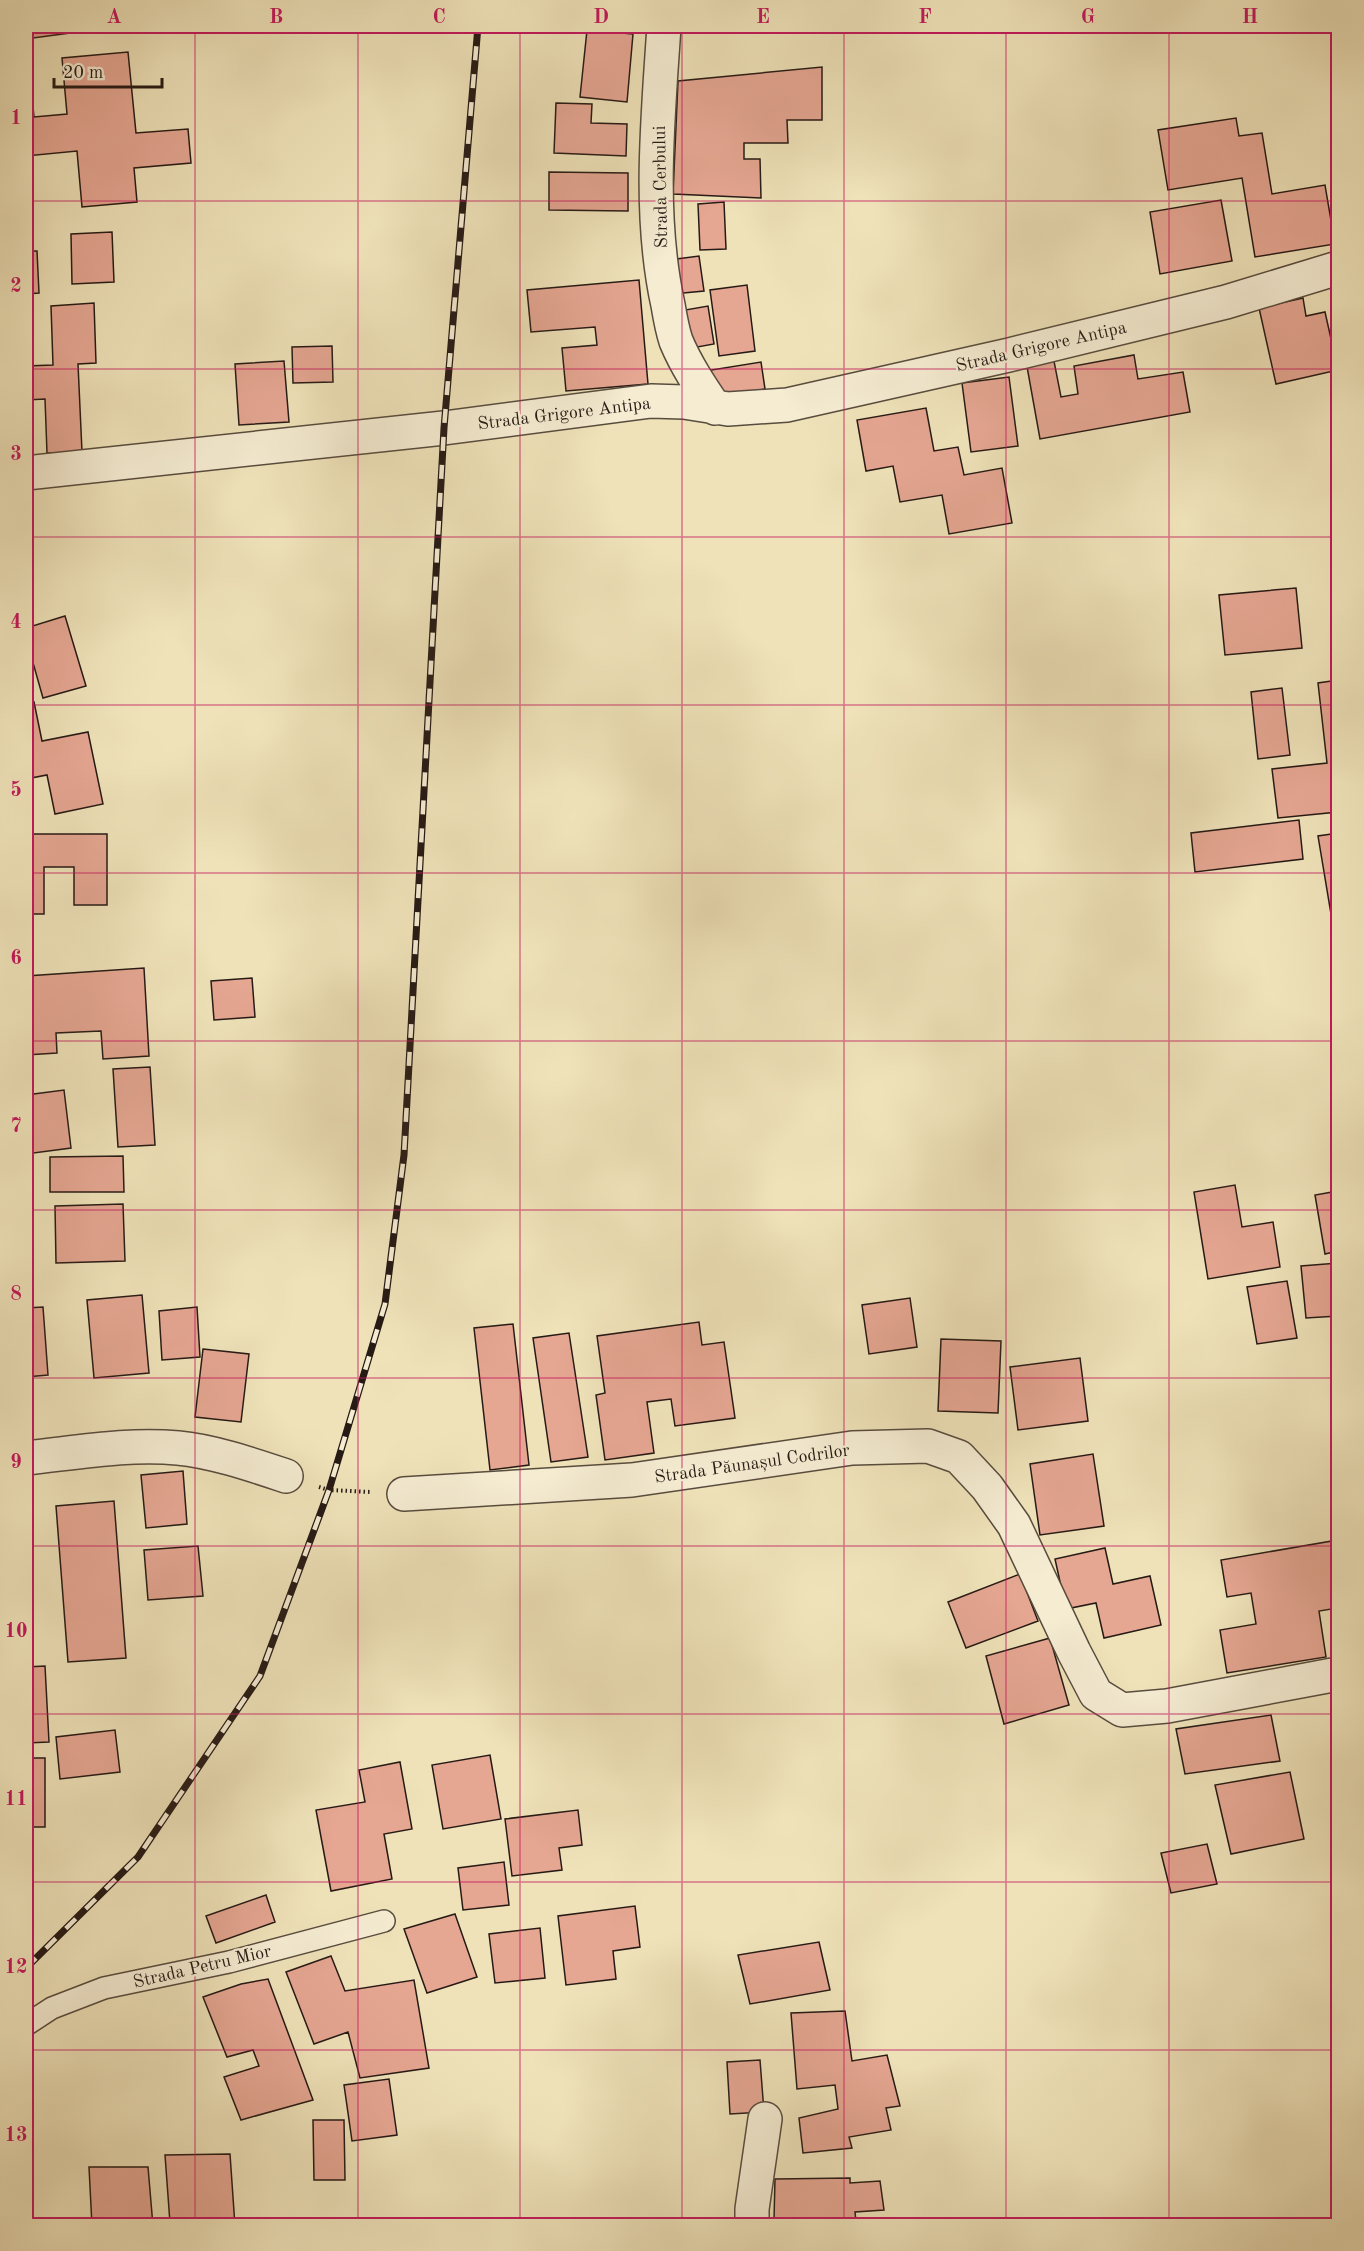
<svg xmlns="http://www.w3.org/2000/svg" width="1364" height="2251" font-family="'Old Standard TT',serif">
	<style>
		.building { fill: #e5a692; stroke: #261a15; stroke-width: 1.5 }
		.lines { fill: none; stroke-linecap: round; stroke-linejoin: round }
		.lane-casing { stroke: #584c3e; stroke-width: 24 }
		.street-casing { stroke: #584c3e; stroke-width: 36 }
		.path { stroke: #261a15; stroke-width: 4; stroke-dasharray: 1.5 3; stroke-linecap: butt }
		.lane { stroke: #f5ecd2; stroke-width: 21 }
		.street { stroke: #f5ecd2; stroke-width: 33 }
		.rail-casing { stroke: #261a15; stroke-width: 7 }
		.rail { stroke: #f5ecd2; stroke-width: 4.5; stroke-dasharray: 14; stroke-linecap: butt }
		.grid { fill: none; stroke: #c2185b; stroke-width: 1.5; stroke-opacity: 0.55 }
		.labels { text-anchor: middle; stroke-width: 4.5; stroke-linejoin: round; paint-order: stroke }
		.street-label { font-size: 18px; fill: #261a15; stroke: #f5ecd2 }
		.neatline { fill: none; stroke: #c2185b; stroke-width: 2 }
		.grid-label { font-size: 20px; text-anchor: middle; font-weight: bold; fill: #c2185b }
	</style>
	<rect width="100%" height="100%" fill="#efe2b9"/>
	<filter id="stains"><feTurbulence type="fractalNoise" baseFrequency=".00333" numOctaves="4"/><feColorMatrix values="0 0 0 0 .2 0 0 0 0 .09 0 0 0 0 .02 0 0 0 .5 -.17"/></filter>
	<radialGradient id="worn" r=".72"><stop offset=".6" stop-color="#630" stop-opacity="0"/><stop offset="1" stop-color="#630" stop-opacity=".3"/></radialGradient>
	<path class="building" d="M26 26H76L77 32 26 39Z
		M587 30 633 34 627 102 580 97Z
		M128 52 136 133 188 129 191 163 134 168 137 202 82 207 77 151 26 156V76H30L34 117 67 114 62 58Z
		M822 67V120H787L788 143H744V159H760L761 198 673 194 678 81Z
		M556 103 592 104 591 123 627 124 626 156 554 153Z
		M1236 118 1239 136 1262 133 1272 194 1325 185 1335 244 1255 257 1242 178 1168 190 1158 130Z
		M549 172 628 173V211L549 210Z
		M1221 200 1232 261 1160 274 1150 212Z
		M724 202 726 249 700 250 698 204Z
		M112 232 114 282 72 284 71 234Z
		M26 251H37L39 293 26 294Z
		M699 256 704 291 673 294 669 260Z
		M639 280 648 384 566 391 562 348 597 345 595 327 531 332 527 290Z
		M747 285 755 351 719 356 710 290Z
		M1303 298 1306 316 1325 312 1338 370 1276 384 1259 308Z
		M94 303 96 363 78 364 82 452 47 453 45 399 26 400V366L53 365 51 306Z
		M708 306 714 344 692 348 685 310Z
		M332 346 333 382 293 383 292 347Z
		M1134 355 1138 379 1183 372 1190 412 1040 439 1026 361 1053 356 1061 397 1078 394 1074 366Z
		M284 361 289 422 239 425 235 364Z
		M761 362 765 389 716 397 711 370Z
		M1009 377 1018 446 971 452 962 383Z
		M926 408 934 451 958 447 964 475 1002 468 1012 523 949 534 942 495 900 502 893 466 866 471 857 420Z
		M26 572 32 573 30 620H26Z
		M1296 588 1302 648 1225 655 1219 595Z
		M65 616 86 686 43 698 26 638V628Z
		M1338 680V812L1278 818 1272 769 1327 763 1318 683Z
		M1282 688 1290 755 1258 759 1251 692Z
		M34 702 42 741 88 732 103 804 55 814 47 775 26 779V704Z
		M1299 820 1303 859 1195 872 1191 833Z
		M1338 833V926H1333L1318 836Z
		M26 834H107V905H74V867H44V914H26Z
		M144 968 149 1056 103 1059 101 1031 56 1033 57 1053 26 1055V976Z
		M252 978 255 1017 214 1020 211 981Z
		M150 1067 155 1145 118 1147 113 1069Z
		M64 1090 71 1148 26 1154V1095Z
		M123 1156 124 1192H50V1157Z
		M1235 1185 1242 1227 1273 1222 1280 1267 1208 1279 1194 1192Z
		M1338 1191V1251L1325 1254 1315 1195Z
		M123 1204 125 1261 56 1263 55 1206Z
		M1338 1263V1316L1306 1318 1301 1266Z
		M1287 1281 1297 1338 1257 1344 1247 1287Z
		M142 1295 149 1373 94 1378 87 1300Z
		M910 1298 917 1347 869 1354 862 1305Z
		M43 1307 48 1375 26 1377V1308Z
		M197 1307 200 1357 162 1360 159 1311Z
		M699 1322 702 1345 724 1342 735 1418 675 1426 671 1399 647 1402 654 1453 605 1460 596 1395 605 1393 597 1336Z
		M513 1324 529 1465 490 1470 474 1328Z
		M569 1333 588 1457 551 1462 533 1338Z
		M941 1339 1001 1341 998 1413 938 1411Z
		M203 1349 249 1354 241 1422 195 1417Z
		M1080 1358 1088 1421 1018 1430 1010 1367Z
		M1093 1454 1104 1526 1040 1535 1030 1464Z
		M183 1471 187 1524 146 1528 141 1475Z
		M114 1501 126 1658 68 1662 56 1506Z
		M1338 1540V1614L1337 1608 1319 1611 1326 1657 1227 1673 1220 1630 1256 1624 1251 1593 1227 1597 1221 1560Z
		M198 1546 203 1596 148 1600 144 1550Z
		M1105 1548 1113 1584 1150 1576 1161 1625 1104 1638 1096 1603 1066 1609 1055 1559Z
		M1020 1574 1038 1621 966 1648 948 1602Z
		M1050 1638 1069 1705 1004 1724 986 1656Z
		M45 1666 49 1742 26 1743V1667Z
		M1271 1715 1280 1761 1185 1774 1176 1729Z
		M115 1730 120 1772 60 1779 56 1737Z
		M490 1755 501 1819 443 1829 432 1765Z
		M26 1758H45V1827H26Z
		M400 1762 412 1829 384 1834 392 1879 331 1891 316 1810 365 1802 359 1770Z
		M1290 1772 1304 1839 1231 1854 1215 1785Z
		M578 1810 582 1845 559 1848 562 1870 512 1876 505 1819Z
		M1207 1844 1217 1884 1171 1893 1161 1853Z
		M504 1862 509 1905 463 1910 458 1868Z
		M266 1895 275 1922 216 1943 206 1916Z
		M635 1906 640 1947 613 1951 616 1979 566 1985 558 1916Z
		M455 1914 477 1977 427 1993 404 1929Z
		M540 1928 545 1978 495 1983 489 1934Z
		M819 1942 830 1990 750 2004 738 1955Z
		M331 1956 345 1991 414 1980 429 2068 360 2078 348 2032 314 2044 286 1972Z
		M268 1979 313 2100 241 2120 224 2077 259 2066 253 2050 227 2057 203 1997 241 1984Z
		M845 2011 852 2061 887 2055 900 2106 886 2108 891 2130 849 2137 852 2148 803 2153 799 2118 838 2109 835 2085 797 2089 791 2013Z
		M760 2060 764 2112 730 2114 727 2062Z
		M389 2079 397 2135 352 2141 344 2085Z
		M313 2120H344L345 2180H314Z
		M1338 2143V2167L1337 2168 1332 2144Z
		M230 2154 235 2226H157V2224L170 2223 165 2155Z
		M89 2167H148L153 2226H92Z
		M850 2178V2183L880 2181 884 2210 855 2212 856 2221 774 2220 775 2179Z
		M1338 2217V2226H1323L1322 2220Z"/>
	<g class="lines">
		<defs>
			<path id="lane" d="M26 2025 52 2008 104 1988 229 1962 384 1921"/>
			<path id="street" d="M664 26C658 118 648 214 668 305 670 317 672 329 676 341 686 365 700 386 715 408
				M26 473 444 428 651 401 684 402 728 409 787 405 1009 355 1226 302 1338 268
				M26 1458C75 1453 128 1443 178 1448 212 1451 253 1465 286 1476
				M404 1494 632 1480 852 1448 928 1446 959 1457 987 1487 1014 1525 1074 1652 1096 1694 1122 1710 1167 1706 1338 1674
				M752 2226V2209L765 2119"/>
		</defs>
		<use href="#lane" class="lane-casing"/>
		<use href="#street" class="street-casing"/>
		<path class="path" d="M319 1487 329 1490 371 1492"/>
		<use href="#lane" class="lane"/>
		<use href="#street" class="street"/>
		<defs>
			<path id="rail" d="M26 1968 138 1857 260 1676 329 1490 385 1304 404 1155 444 428 478 26"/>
		</defs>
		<use href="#rail" class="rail-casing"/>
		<use href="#rail" class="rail"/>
	</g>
	<path class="grid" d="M195 26V2226M358 26V2226M520 26V2226M682 26V2226M844 26V2226M1006 26V2226M1169 26V2226M26 201H1338M26 369H1338M26 537H1338M26 705H1338M26 873H1338M26 1041H1338M26 1210H1338M26 1378H1338M26 1546H1338M26 1714H1338M26 1882H1338M26 2050H1338"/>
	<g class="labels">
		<g class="street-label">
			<text transform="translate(660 187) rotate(-91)" y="6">Strada Cerbului</text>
			<text transform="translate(1041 346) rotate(-13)" y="6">Strada Grigore Antipa</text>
			<text transform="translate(564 413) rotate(-7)" y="6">Strada Grigore Antipa</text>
			<text transform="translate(752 1463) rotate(-8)" y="6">Strada Păunașul Codrilor</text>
			<text transform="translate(202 1966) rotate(-13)" y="6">Strada Petru Mior</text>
		</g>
	</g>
	<rect width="1364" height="2251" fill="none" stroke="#efe2b9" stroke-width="66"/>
	<path d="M54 78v9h108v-9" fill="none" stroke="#261a15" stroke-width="3"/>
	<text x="63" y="78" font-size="18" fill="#261a15" stroke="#f5ecd2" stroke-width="4.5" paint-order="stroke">20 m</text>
	<rect x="33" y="33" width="1298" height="2185" class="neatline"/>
	<g class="grid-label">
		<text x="114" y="23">A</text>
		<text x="276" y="23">B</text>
		<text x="439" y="23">C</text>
		<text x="601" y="23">D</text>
		<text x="763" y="23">E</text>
		<text x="925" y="23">F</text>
		<text x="1088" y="23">G</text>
		<text x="1250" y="23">H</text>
		<text x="16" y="124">1</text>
		<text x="16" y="292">2</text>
		<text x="16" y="460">3</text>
		<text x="16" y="628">4</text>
		<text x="16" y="796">5</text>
		<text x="16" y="964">6</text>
		<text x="16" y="1132">7</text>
		<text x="16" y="1300">8</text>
		<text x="16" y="1468">9</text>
		<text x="16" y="1637">10</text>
		<text x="16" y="1805">11</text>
		<text x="16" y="1973">12</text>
		<text x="16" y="2141">13</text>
	</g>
	<rect width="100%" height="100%" filter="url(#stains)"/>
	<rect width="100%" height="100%" fill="url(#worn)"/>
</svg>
